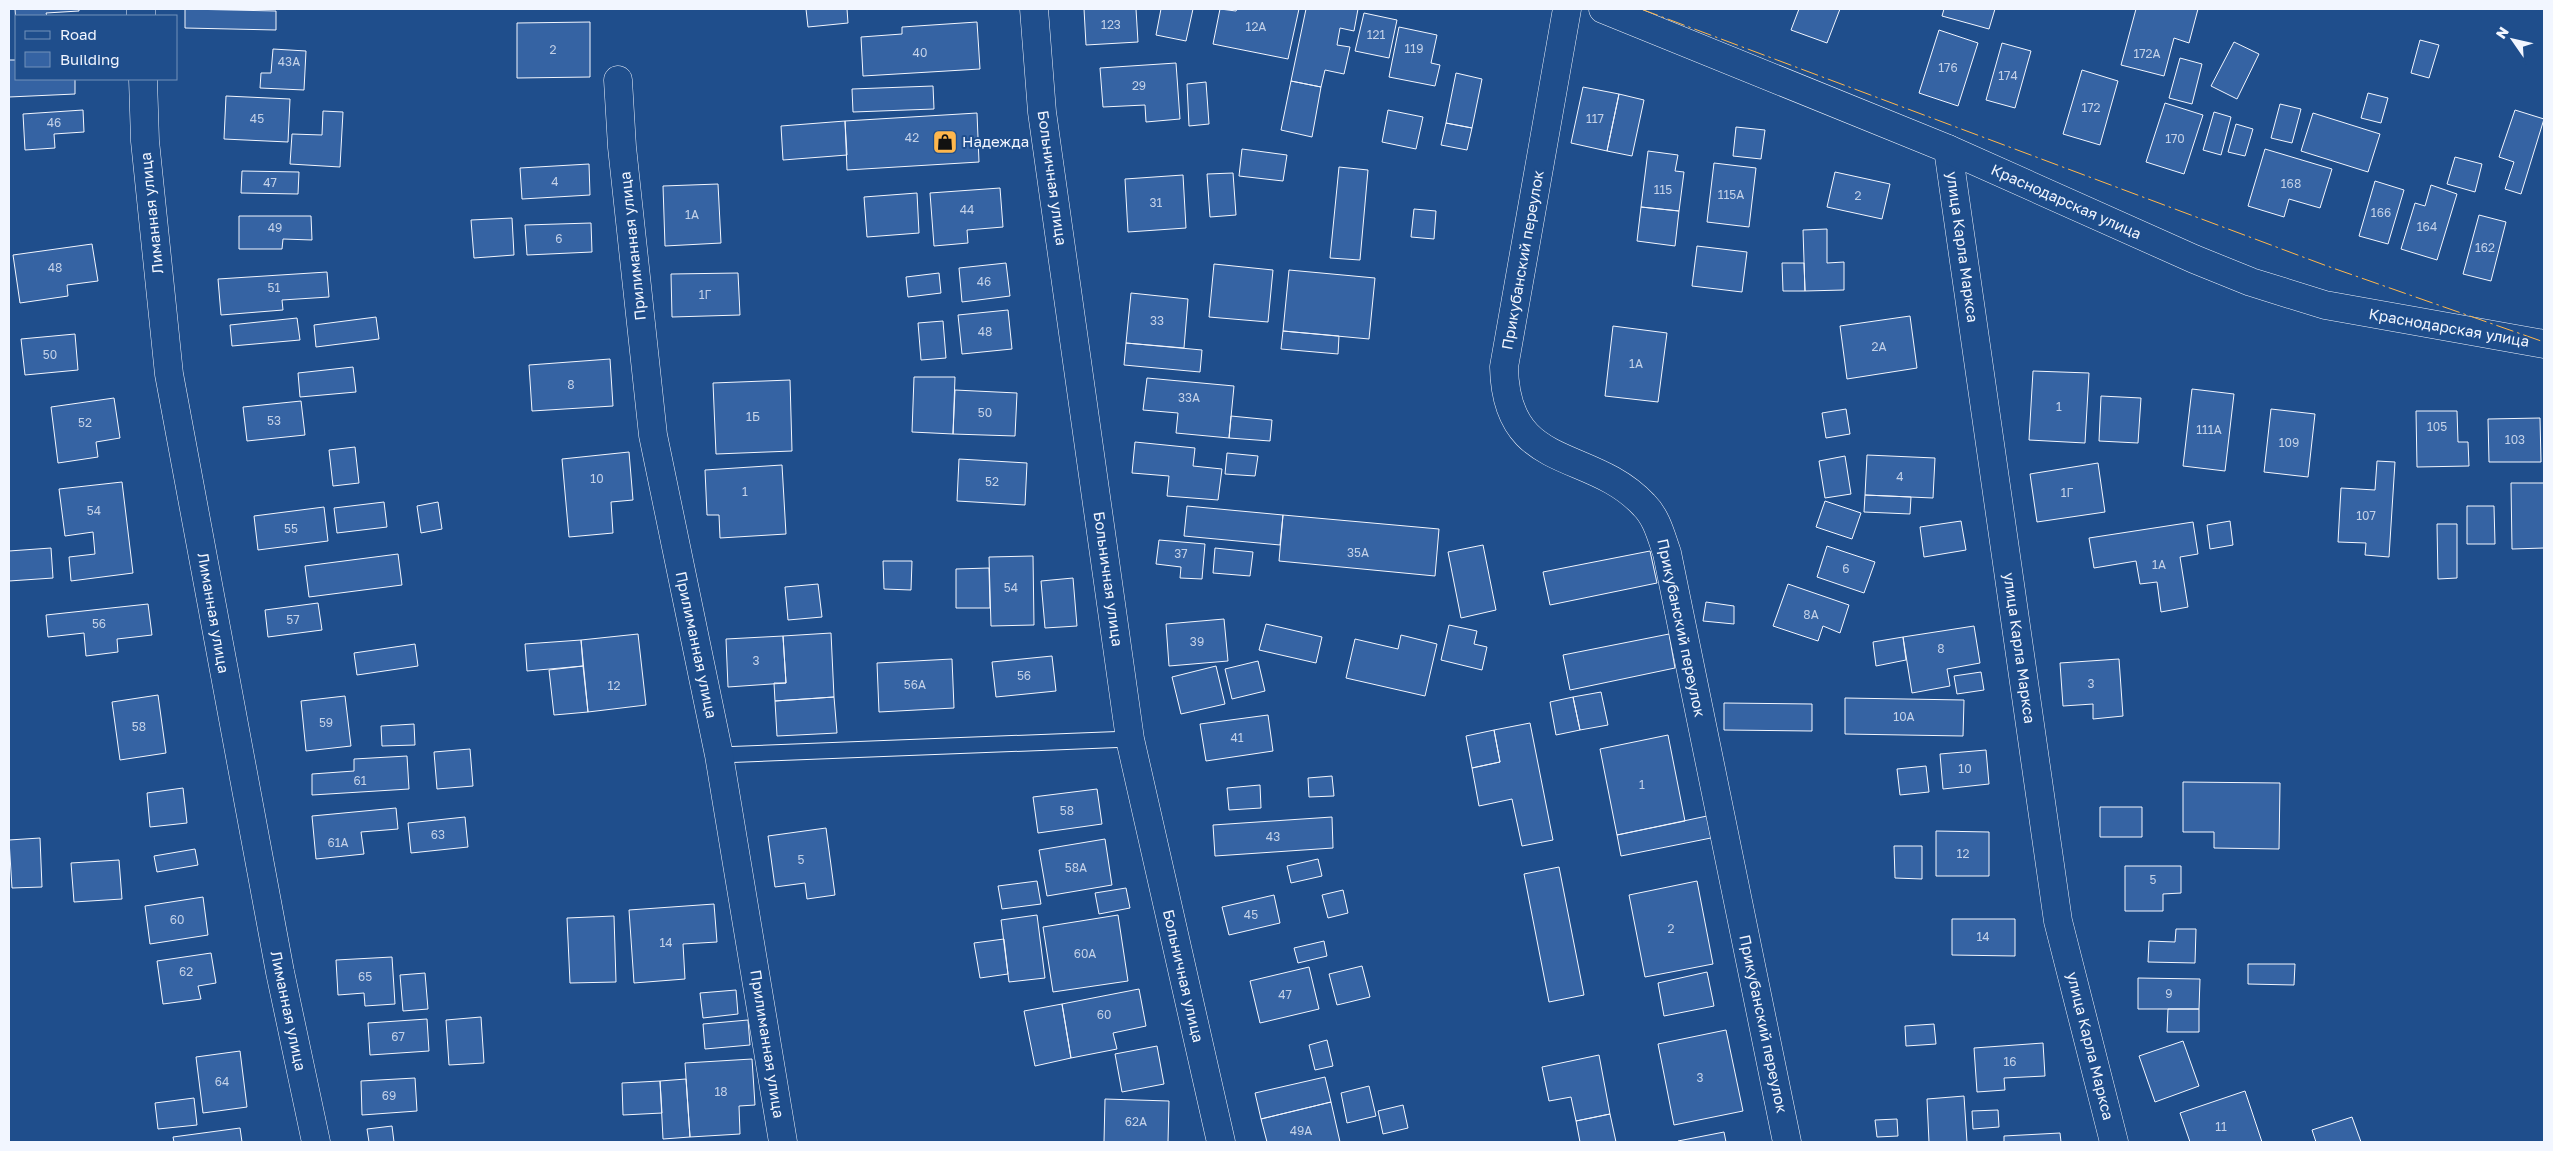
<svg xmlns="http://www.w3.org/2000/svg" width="2553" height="1151" font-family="'Golos Text',sans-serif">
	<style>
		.building { fill: #3563a3; stroke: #f2f6ff }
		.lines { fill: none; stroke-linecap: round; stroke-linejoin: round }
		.service-casing { stroke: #f2f6ff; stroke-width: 17 }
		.minor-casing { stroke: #f2f6ff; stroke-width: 29 }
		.tertiary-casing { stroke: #f2f6ff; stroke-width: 29 }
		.service { stroke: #1f4e8c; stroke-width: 15 }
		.minor { stroke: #1f4e8c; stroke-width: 28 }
		.tertiary { stroke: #1f4e8c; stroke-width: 28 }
		.power { stroke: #ffb74d; stroke-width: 1; stroke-dasharray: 18 4 2.5 4; stroke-linecap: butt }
		.labels { text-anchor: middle; stroke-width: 4; stroke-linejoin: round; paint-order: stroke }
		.number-label { font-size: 12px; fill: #c3d1e8 }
		.poi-label { font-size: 15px; fill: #f2f6ff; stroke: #1f4e8c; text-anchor: start }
		.street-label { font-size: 15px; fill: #f2f6ff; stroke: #1f4e8c }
	</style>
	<rect width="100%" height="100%" fill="#1f4e8c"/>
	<path class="building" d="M15 9H79V11L46 13 47 16H16V24Z
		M185 9 276 11V30L185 28Z
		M806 9H847L848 23 808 27Z
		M1084 9H1136L1138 42 1086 45Z
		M1161 9H1193L1186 41 1156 35Z
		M1220 9 1236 11 1237 9H1299L1288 59 1213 44Z
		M1306 9H1358L1354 31 1340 28 1337 45 1350 47 1344 74 1325 70 1321 87 1291 81Z
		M1799 9H1840L1827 43 1791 30Z
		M1944 9H1995L1989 29 1942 16Z
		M2136 9H2198L2189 43 2174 38 2164 76 2121 65Z
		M1364 13 1397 20 1389 58 1355 51Z
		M590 22V77L517 78V23Z
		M977 22 980 69 863 76 861 37 902 34V27Z
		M1399 27 1437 35 1431 63 1440 65 1435 86 1389 77Z
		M1939 30 1978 43 1958 106 1919 93Z
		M2420 40 2439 45 2429 78 2411 73Z
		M2234 42 2259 54 2237 99 2211 86Z
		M2002 43 2031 51 2015 108 1986 100Z
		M273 49 306 51 304 90 260 88 261 73H271Z
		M2180 58 2202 64 2192 104 2169 98Z
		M9 60H16V79H75V94L9 97Z
		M1176 63 1180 119 1146 122 1145 105 1103 107 1100 68Z
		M2082 70 2118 81 2100 145 2063 134Z
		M1456 73 1482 79 1472 128 1446 123Z
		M1291 81 1321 87 1312 137 1281 130Z
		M1206 82 1209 124 1189 126 1187 84Z
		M933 86 934 109 853 112 852 89Z
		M1583 87 1619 94 1607 151 1571 143Z
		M2368 93 2388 98 2381 123 2361 118Z
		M1619 94 1644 100 1632 156 1607 151Z
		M226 96 290 99 288 142 224 139Z
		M2165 103 2203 115 2184 174 2146 162Z
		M2280 104 2301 109 2292 143 2271 138Z
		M83 110 84 132 54 134 55 148 25 150 23 114Z
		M1388 110 1423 117 1416 149 1382 142Z
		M2515 110 2544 119 2521 194 2505 189 2514 162 2499 157Z
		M323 111 343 112 340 167 290 164 292 134 322 135Z
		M2214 112 2231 117 2221 155 2203 150Z
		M977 113 979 162 847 170 845 121Z
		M2313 113 2380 134 2368 172 2301 151Z
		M845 121 847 155 783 160 781 126Z
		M1446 123 1472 128 1467 150 1441 145Z
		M2236 124 2253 129 2245 156 2228 152Z
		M1736 127 1765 130 1761 159 1733 156Z
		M1242 149 1287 155 1283 181 1239 176Z
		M2265 149 2332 169 2320 208 2289 199 2284 217 2248 206Z
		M1648 151 1678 155 1675 171 1684 172 1679 211 1641 207Z
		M2455 157 2482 164 2475 192 2447 184Z
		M1714 163 1756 168 1749 227 1707 222Z
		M589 164 590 195 522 199 520 168Z
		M1339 167 1368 170 1360 260 1330 258Z
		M242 171 299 172 298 194 241 193Z
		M1835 172 1890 184 1882 219 1827 207Z
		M1233 173 1236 215 1210 217 1207 174Z
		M1183 175 1186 228 1128 232 1125 179Z
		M2375 181 2404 190 2388 244 2359 236Z
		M718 184 721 243 665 246 663 186Z
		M2431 185 2457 194 2437 260 2401 249 2415 203 2425 206Z
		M1000 188 1003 227 967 230 968 243 934 246 930 193Z
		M917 193 919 233 867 237 864 197Z
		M1641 207 1679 211 1675 246 1637 241Z
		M1414 209 1436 211 1434 239 1411 237Z
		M2479 215 2506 222 2491 281 2463 274Z
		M239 216H311L312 240 283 239 282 249H239Z
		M512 218 514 255 474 258 471 220Z
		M591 223 592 252 527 255 525 225Z
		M1827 229V263L1844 262V290L1805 291 1803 230Z
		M92 244 98 281 67 285 68 296 20 303 13 255Z
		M1697 246 1747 252 1742 292 1692 286Z
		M1006 263 1010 296 962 302 959 268Z
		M1782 263H1804L1805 291H1783Z
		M1214 264 1273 270 1268 322 1209 317Z
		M1289 270 1375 278 1369 339 1283 331Z
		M327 272 329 297 282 300 283 310 221 315 218 279Z
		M738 273 740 315 672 317 671 274Z
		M939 273 941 293 908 297 906 277Z
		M1131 293 1188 299 1184 348 1126 343Z
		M1008 310 1012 349 962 354 958 315Z
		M1910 316 1917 368 1847 379 1840 326Z
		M376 317 379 339 316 347 314 325Z
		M297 318 300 340 232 346 230 325Z
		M943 321 946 358 921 360 918 323Z
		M1613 326 1667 333 1658 402 1605 396Z
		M1283 331 1339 336 1338 354 1281 349Z
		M75 334 78 370 25 375 21 339Z
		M1126 343 1202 350 1200 372 1124 365Z
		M610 359 613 406 532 411 529 365Z
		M353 367 356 392 300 397 298 373Z
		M2033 371 2089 373 2085 443 2029 440Z
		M914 377H955L953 434 912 432Z
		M1147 378 1234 386 1229 438 1176 433 1178 413 1143 410Z
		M790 380 792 451 716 454 713 383Z
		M2192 389 2234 394 2225 471 2183 466Z
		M955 390 1017 393 1015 436 953 434Z
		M2101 396 2141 398 2138 443 2099 441Z
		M114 398 120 438 96 442 98 457 58 463 51 407Z
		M301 401 305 435 247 441 243 407Z
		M1846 409 1850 434 1826 438 1822 413Z
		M2271 409 2315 414 2308 477 2264 472Z
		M2416 411H2457L2458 442H2468L2469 466 2417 467Z
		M1231 416 1272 420 1270 441 1229 438Z
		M2540 418 2541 462H2489L2488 419Z
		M1135 442 1195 448 1193 466 1222 469 1218 500 1167 496 1169 476 1132 473Z
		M355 447 359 483 333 486 329 450Z
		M629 452 633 500 611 502 613 533 569 537 562 459Z
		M1227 453 1258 456 1255 476 1225 474Z
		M1867 455 1935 458 1933 498 1865 495Z
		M1845 456 1851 494 1825 498 1819 461Z
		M959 459 1027 463 1025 505 957 501Z
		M2377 461 2395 462 2389 557 2365 555 2366 543 2338 542 2341 488 2375 490Z
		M2098 463 2105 512 2037 522 2030 474Z
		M782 465 786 534 720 538 719 515H707L705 470Z
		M122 482 133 573 71 581 69 557 95 554 93 532 65 536 59 489Z
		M2511 483H2544V548L2512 549Z
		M1865 495 1911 497 1910 514 1864 512Z
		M1825 501 1861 513 1852 539 1816 527Z
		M384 502 387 527 337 533 334 508Z
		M438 502 442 529 421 533 417 506Z
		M1187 506 1283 515 1280 545 1184 536Z
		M2467 506H2494L2495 544H2467Z
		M324 507 328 541 258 550 254 516Z
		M1283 515 1439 529 1435 576 1279 561Z
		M1961 521 1966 550 1924 557 1920 527Z
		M2230 521 2233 545 2210 549 2207 525Z
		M2193 522 2198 554 2180 557 2188 607 2161 612 2157 582 2140 584 2136 561 2094 568 2089 538Z
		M2437 524H2457V578L2438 579Z
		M1159 540 1205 544 1202 579 1180 578 1181 567 1156 564Z
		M1483 545 1496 610 1461 618 1448 552Z
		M1827 546 1875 562 1864 593 1817 577Z
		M51 548 53 578 9 581V551Z
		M1215 548 1253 552 1250 576 1213 573Z
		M1650 551 1657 583 1550 605 1543 572Z
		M398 554 402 585 309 597 305 566Z
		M1033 556 1034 625 991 626 989 557Z
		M883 561H912L911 590 884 589Z
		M989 568 990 608H956V569Z
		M1073 578 1077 626 1045 628 1041 581Z
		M818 584 822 617 788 620 785 587Z
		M1788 584 1849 605 1840 633 1823 626 1818 641 1773 626Z
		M1706 602 1734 606V624L1703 621Z
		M318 603 322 630 268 637 265 610Z
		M148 604 152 635 117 639 118 652 86 656 84 633 48 637 46 615Z
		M1224 619 1228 661 1169 666 1166 624Z
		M1266 624 1322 637 1316 663 1259 650Z
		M1449 625 1477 631 1474 644 1487 647 1482 670 1441 660Z
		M1974 626 1980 663 1947 669 1950 686 1912 693 1903 637Z
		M831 633 834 697 775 701 774 683H786L783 636Z
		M638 634 646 705 588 712 581 640Z
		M1669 634 1675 668 1570 690 1563 655Z
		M1401 635 1437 644 1425 696 1346 678 1355 639 1398 649Z
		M783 636 786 683 728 687 726 639Z
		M1903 637 1906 660 1876 666 1873 642Z
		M581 640 583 666 527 671 525 644Z
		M415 644 418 666 357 675 354 653Z
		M1052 656 1056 691 996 697 992 662Z
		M952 659 954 708 879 712 877 663Z
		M2119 659 2123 716 2093 719V704L2063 706 2060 663Z
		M1258 661 1265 691 1232 699 1225 669Z
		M583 666 588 712 554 715 549 670Z
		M1216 666 1225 704 1181 714 1172 677Z
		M1981 672 1984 690 1957 694 1954 676Z
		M1601 692 1608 725 1580 730 1573 697Z
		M158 695 166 753 120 760 112 702Z
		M345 696 351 746 306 751 301 701Z
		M834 697 837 733 777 736 775 701Z
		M1573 697 1580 730 1556 735 1550 702Z
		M1845 698 1964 700 1963 736 1845 734Z
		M1724 703 1812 704V731L1724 730Z
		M1268 715 1273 751 1206 761 1200 724Z
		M1530 723 1553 840 1522 846 1512 799 1479 806 1472 768 1500 762 1494 730Z
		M414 724 415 745 382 746 381 726Z
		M1494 730 1500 762 1472 768 1466 736Z
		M1668 735 1685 821 1617 835 1600 749Z
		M470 749 473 786 437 789 434 752Z
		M1986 750 1989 784 1943 789 1940 754Z
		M407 756 409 789 312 795V774L354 771V759Z
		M1926 766 1929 792 1900 795 1897 769Z
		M1332 776 1334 796 1309 797 1308 778Z
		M2183 782 2280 783 2279 849 2214 848V832H2183Z
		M1260 785 1261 808 1229 810 1227 788Z
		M183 788 187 823 150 827 147 793Z
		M1097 789 1102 824 1038 833 1033 797Z
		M2100 807H2142V837H2100Z
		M396 808 398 829 361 832 364 854 316 859 312 816Z
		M1707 816 1711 838 1621 856 1617 835Z
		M465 817 468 847 411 853 408 823Z
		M1332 817 1333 848 1215 856 1213 825Z
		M826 828 835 895 807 899 805 883 775 887 768 836Z
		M1936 831 1989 832V876H1936Z
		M40 838 42 887 12 888 9 840Z
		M1105 839 1112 885 1047 896 1039 850Z
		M1894 846H1922V879L1895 878Z
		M195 849 198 865 157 872 154 856Z
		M1318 859 1322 876 1291 883 1287 866Z
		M119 860 122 899 74 902 71 863Z
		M2125 866H2181V893L2163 894V911H2125Z
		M1559 867 1584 995 1549 1002 1524 874Z
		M1037 881 1041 904 1002 909 998 886Z
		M1697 881 1713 964 1645 977 1629 895Z
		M1126 888 1130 908 1099 914 1095 893Z
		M1343 890 1348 913 1328 918 1322 895Z
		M1274 895 1280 923 1229 935 1222 907Z
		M203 897 208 935 150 944 145 906Z
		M714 904 717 942 683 944 685 979 634 983 629 910Z
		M1037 915 1045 978 1009 982 1001 920Z
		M1118 915 1128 981 1053 992 1043 927Z
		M614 916 616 982 570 983 567 918Z
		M1952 919H2015V956L1952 955Z
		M2176 929H2196L2195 963 2148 962 2149 941 2175 942Z
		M1004 939 1008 974 980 978 974 943Z
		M1324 941 1327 956 1298 963 1294 948Z
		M211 953 216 983 198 986 201 999 163 1004 157 961Z
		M392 957 395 1004 365 1006 364 993 338 995 336 960Z
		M2248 964H2295L2294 985 2248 984Z
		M1362 966 1370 997 1337 1005 1329 974Z
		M1309 967 1319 1009 1260 1023 1250 981Z
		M1707 972 1714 1006 1664 1016 1658 983Z
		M425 973 428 1009 403 1011 400 975Z
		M2138 978 2200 979 2199 1009H2138Z
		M1139 989 1146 1026 1113 1033 1117 1049 1071 1058 1062 1004Z
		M736 990 738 1014 703 1018 700 993Z
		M1062 1004 1071 1058 1035 1066 1024 1011Z
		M2168 1009H2199V1032H2167Z
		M481 1017 484 1063 449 1065 446 1020Z
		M427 1019 429 1051 370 1055 368 1023Z
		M748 1020 750 1045 705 1049 703 1024Z
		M1934 1024 1936 1044 1906 1046 1905 1026Z
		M1726 1030 1743 1111 1674 1125 1658 1044Z
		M1327 1040 1333 1066 1315 1070 1309 1045Z
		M2183 1041 2199 1086 2155 1102 2139 1056Z
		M2043 1043 2045 1076 2004 1078 2005 1090 1977 1092 1974 1048Z
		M1157 1046 1164 1084 1122 1092 1115 1054Z
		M240 1051 247 1107 203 1113 196 1057Z
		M1599 1055 1610 1114 1576 1121 1571 1097 1549 1101 1542 1067Z
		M752 1059 755 1105 739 1106 740 1134 690 1137 685 1063Z
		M1325 1077 1331 1102 1261 1119 1255 1093Z
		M415 1078 417 1111 362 1115 361 1081Z
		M686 1079 690 1137 663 1139 660 1081Z
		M660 1081 662 1113 623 1115 622 1083Z
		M1369 1086 1376 1116 1347 1123 1341 1093Z
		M2245 1091 2262 1142H2190L2180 1113Z
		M1964 1096 1967 1142H1929L1927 1099Z
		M194 1098 197 1125 158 1129 155 1103Z
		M1105 1099 1169 1101 1168 1142H1104Z
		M1331 1102 1340 1142H1267L1261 1119Z
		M1403 1105 1408 1128 1383 1134 1378 1111Z
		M1998 1110 1999 1127 1973 1129 1972 1111Z
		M1610 1114 1616 1142H1580L1576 1121Z
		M2352 1117 2361 1142H2316L2312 1130Z
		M1897 1119 1898 1136 1877 1137 1875 1120Z
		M392 1126 394 1142H369L367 1129Z
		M240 1128 242 1142H174L173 1137Z
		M1724 1132 1726 1142H1678V1141Z
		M2060 1133 2061 1142H2004V1136Z"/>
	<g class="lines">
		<defs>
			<path id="service" d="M719 755 1130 739"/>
			<path id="minor" d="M141 9V16
				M1034 9 1042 112 1130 739 1221 1142
				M1567 9 1504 367C1506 473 1590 447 1644 505 1657 518 1661 536 1667 553L1787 1142
				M143 79 145 141 169 374 280 972 316 1142
				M618 80 622 147 653 435 719 755 783 1142
				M1948 149 2058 921 2114 1142"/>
			<path id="tertiary" d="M1603 9 1948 149 2194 259 2251 282 2325 305 2544 344"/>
		</defs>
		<use href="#service" class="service-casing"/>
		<use href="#minor" class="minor-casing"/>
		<use href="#tertiary" class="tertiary-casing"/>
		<use href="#service" class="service"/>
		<use href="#minor" class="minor"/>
		<use href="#tertiary" class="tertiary"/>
		<path class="power" d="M1641 9 2327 266 2544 342"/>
	</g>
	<defs>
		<symbol id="shop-square" viewBox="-11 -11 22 22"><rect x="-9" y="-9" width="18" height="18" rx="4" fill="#ffb74d" stroke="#1f4e8c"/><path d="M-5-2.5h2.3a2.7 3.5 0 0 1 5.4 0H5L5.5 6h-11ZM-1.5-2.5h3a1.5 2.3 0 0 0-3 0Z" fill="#111"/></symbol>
	</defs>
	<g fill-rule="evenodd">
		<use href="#shop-square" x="931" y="128" width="28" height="28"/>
	</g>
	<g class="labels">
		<g class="number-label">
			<text x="1111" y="29">123</text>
			<text x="1256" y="31">12А</text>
			<text x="1376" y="39">121</text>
			<text x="1414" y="53">119</text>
			<text x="553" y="54">2</text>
			<text x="920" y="57">40</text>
			<text x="2147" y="58">172А</text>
			<text x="289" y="66">43А</text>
			<text x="1948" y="72">176</text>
			<text x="2008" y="80">174</text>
			<text x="1139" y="90">29</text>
			<text x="2091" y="112">172</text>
			<text x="257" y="123">45</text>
			<text x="1595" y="123">117</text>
			<text x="54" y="127">46</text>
			<text x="912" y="142">42</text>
			<text x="2175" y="143">170</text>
			<text x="555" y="186">4</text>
			<text x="270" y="187">47</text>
			<text x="2291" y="188">168</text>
			<text x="1663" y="194">115</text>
			<text x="1731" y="199">115А</text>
			<text x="1858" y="200">2</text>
			<text x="1156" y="207">31</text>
			<text x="967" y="214">44</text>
			<text x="2381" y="217">166</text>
			<text x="692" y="219">1А</text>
			<text x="2427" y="231">164</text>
			<text x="275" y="232">49</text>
			<text x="559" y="243">6</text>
			<text x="2485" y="252">162</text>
			<text x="55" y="272">48</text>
			<text x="984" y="286">46</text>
			<text x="274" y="292">51</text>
			<text x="705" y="299">1Г</text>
			<text x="1157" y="325">33</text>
			<text x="985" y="336">48</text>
			<text x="1879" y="351">2А</text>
			<text x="50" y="359">50</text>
			<text x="1636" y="368">1А</text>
			<text x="571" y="389">8</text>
			<text x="1189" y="402">33А</text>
			<text x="2059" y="411">1</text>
			<text x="985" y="417">50</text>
			<text x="753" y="421">1Б</text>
			<text x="274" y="425">53</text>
			<text x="85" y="427">52</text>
			<text x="2437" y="431">105</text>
			<text x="2209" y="434">111А</text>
			<text x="2515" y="444">103</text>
			<text x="2289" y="447">109</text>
			<text x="1900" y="481">4</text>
			<text x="597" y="483">10</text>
			<text x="992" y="486">52</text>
			<text x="745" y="496">1</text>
			<text x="2067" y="497">1Г</text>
			<text x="94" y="515">54</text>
			<text x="2366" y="520">107</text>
			<text x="291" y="533">55</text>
			<text x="1358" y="557">35А</text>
			<text x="1181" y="558">37</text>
			<text x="2159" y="569">1А</text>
			<text x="1846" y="573">6</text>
			<text x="1011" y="592">54</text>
			<text x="1811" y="619">8А</text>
			<text x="293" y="624">57</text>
			<text x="99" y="628">56</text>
			<text x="1197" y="646">39</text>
			<text x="1941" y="653">8</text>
			<text x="756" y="665">3</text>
			<text x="1024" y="680">56</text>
			<text x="2091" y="688">3</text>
			<text x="915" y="689">56А</text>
			<text x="614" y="690">12</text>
			<text x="1904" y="721">10А</text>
			<text x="326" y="727">59</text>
			<text x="139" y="731">58</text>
			<text x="1237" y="742">41</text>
			<text x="1965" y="773">10</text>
			<text x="360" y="785">61</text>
			<text x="1642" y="789">1</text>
			<text x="1067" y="815">58</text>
			<text x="438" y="839">63</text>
			<text x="1273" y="841">43</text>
			<text x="338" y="847">61А</text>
			<text x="1963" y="858">12</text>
			<text x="801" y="864">5</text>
			<text x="1076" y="872">58А</text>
			<text x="2153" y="884">5</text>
			<text x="1251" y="919">45</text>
			<text x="177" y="924">60</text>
			<text x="1671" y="933">2</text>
			<text x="1983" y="941">14</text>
			<text x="666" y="947">14</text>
			<text x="1085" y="958">60А</text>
			<text x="186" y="976">62</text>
			<text x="365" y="981">65</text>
			<text x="2169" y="998">9</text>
			<text x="1285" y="999">47</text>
			<text x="1104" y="1019">60</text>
			<text x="398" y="1041">67</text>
			<text x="2010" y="1066">16</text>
			<text x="1700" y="1082">3</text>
			<text x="222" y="1086">64</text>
			<text x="721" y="1096">18</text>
			<text x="389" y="1100">69</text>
			<text x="1136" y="1126">62А</text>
			<text x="2221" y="1131">11</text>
			<text x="1301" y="1135">49А</text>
		</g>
		<g class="poi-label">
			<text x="962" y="147">Надежда</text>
		</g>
		<g class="street-label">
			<text transform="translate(1052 178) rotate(82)" y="5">Больничная улица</text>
			<text transform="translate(2066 202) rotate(24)" y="5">Краснодарская улица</text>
			<text transform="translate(152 213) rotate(-96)" y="5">Лиманная улица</text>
			<text transform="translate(633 246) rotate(-96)" y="5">Прилиманная улица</text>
			<text transform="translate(1962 247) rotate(82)" y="5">улица Карла Маркса</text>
			<text transform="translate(1523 260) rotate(-80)" y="5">Прикубанский переулок</text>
			<text transform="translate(2449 328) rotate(10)" y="5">Краснодарская улица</text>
			<text transform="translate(1108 579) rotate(82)" y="5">Больничная улица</text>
			<text transform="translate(213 613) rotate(80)" y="5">Лиманная улица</text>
			<text transform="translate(1681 628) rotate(78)" y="5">Прикубанский переулок</text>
			<text transform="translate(696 645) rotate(78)" y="5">Прилиманная улица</text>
			<text transform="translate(2019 648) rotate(82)" y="5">улица Карла Маркса</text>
			<text transform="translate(1183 976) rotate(77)" y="5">Больничная улица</text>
			<text transform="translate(288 1011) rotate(78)" y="5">Лиманная улица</text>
			<text transform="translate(1763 1024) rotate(78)" y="5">Прикубанский переулок</text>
			<text transform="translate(767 1044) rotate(81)" y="5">Прилиманная улица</text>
			<text transform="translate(2090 1046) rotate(76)" y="5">улица Карла Маркса</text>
		</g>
	</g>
	<rect width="2553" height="1151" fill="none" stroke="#f2f6ff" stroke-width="20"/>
	<rect x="15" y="15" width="162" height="65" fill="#1f4e8c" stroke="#7391ba"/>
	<rect x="25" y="31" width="25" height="8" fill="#1f4e8c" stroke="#7391ba"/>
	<text x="60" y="40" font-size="15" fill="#f2f6ff">Road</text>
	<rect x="25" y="52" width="25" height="15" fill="#3563a3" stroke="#7391ba"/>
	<text x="60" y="65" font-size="15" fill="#f2f6ff">Building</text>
	<g transform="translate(2513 40) rotate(304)" stroke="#1f4e8c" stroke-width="4" paint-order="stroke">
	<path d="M0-4L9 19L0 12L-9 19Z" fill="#f2f6ff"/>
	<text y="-8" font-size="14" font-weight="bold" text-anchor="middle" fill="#f2f6ff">N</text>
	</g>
</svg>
